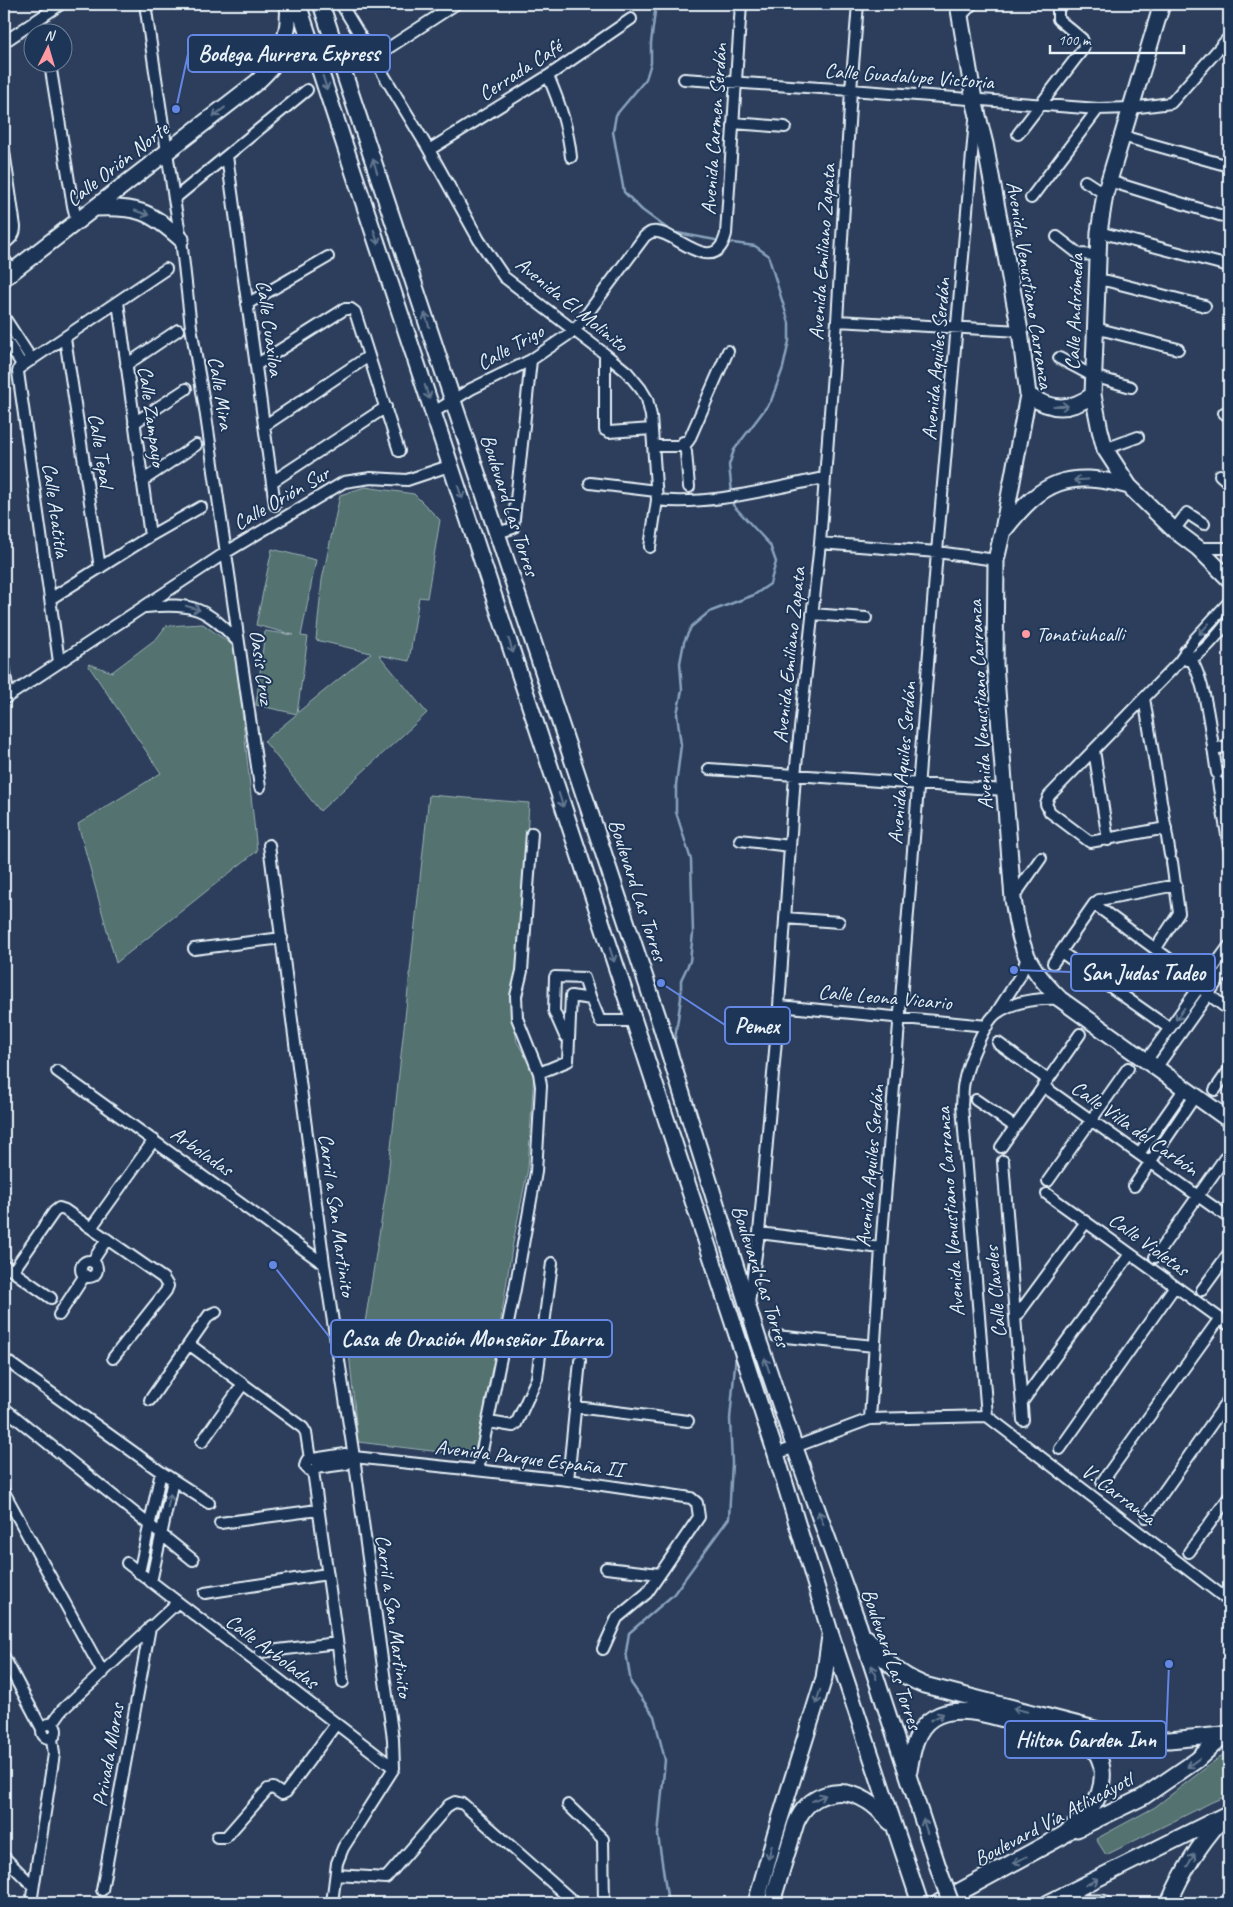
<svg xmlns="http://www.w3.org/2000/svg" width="1233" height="1907" font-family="Caveat,sans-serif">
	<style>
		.green { fill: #537270; stroke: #9eb2b4 }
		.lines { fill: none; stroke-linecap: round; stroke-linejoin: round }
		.stream { stroke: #89a2ba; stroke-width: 2.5 }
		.street-casing { stroke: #e8f1f8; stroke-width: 14 }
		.secondary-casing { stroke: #e8f1f8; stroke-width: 19 }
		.primary-casing { stroke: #e8f1f8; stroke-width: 20 }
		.street { stroke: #1d3557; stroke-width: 10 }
		.secondary { stroke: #1d3557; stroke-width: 15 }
		.primary { stroke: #1d3557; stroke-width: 16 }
		.secondary-bridge-casing { stroke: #e8f1f8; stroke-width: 19; stroke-linecap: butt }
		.secondary-bridge { stroke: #1d3557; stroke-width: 15 }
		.oneway { stroke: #64778f }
		.poi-dot { fill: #ff9aa2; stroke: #1d3557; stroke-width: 2 }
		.labels { text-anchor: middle; stroke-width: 4; stroke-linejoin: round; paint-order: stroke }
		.street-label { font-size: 21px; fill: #e8f1f8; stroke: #1d3557 }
		.poi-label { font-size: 21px; fill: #e8f1f8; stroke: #1d3557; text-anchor: start }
		.leader { fill: none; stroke: #6487e3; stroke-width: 2 }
		.callout-dot { fill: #6487e3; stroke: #1d3557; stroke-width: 2 }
		.callout { fill: #1d3557; stroke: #6487e3; stroke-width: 2 }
		.callout-label { font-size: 22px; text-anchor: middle; font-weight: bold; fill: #e8f1f8 }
	</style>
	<rect width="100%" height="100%" fill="#2c3e5c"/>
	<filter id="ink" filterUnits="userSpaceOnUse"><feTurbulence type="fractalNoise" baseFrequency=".02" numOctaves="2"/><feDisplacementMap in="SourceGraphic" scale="10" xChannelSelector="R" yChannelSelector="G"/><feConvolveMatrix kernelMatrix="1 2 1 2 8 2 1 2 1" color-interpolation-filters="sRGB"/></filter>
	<g filter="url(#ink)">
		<path class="green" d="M365 487 414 494 440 520 427 598 419 597 409 661 379 655 427 713 320 811 264 741 297 714 256 705 265 631 294 635 256 625 272 549 316 560 301 636 308 637 297 713 371 653 316 640 322 580 340 495Z
			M203 624 235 647 257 851 116 963 78 824 161 773 88 665 89 664 112 672 157 638 166 626Z
			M429 795 529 803 520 951 510 1000 517 1042 534 1071 528 1168 512 1248 492 1377 474 1456 358 1442 348 1343 362 1341 387 1185Z
			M1229 1750V1795L1212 1802 1106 1855 1096 1839 1155 1807Z"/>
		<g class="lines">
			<path class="stream" d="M656 4 651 43V63L646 79 616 115 613 132 624 192 642 210 672 232 721 241
				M726 242 755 246 768 255 789 323V341L783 368 771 401 734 450 729 465 732 493
				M674 1046 681 998V980L690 961 693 933 691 860 676 812V785L681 745 677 714 682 690 680 663 684 642 691 627 709 612 754 595 770 584 776 562 770 545 733 505V498
				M649 1087 648 1093 657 1115
				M714 1288 719 1304
				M668 1903 658 1835 665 1760 654 1716 631 1683 626 1652 629 1633 673 1595 729 1518 732 1463 730 1419 736 1354"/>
			<defs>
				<path id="street" d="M145 4 174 199 181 239 191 327 205 409 260 787
					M341 4 429 150 479 240 504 277 605 354 627 372 641 389 647 399 651 416 657 500 650 547
					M960 17 972 4
					M7 40 61 4
					M373 58 456 4
					M50 64 73 206 77 222
					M548 76C560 103 568 127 571 157
					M684 79 851 90 1098 109 1131 108 1171 103 1229 37
					M733 123 785 127
					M1018 134 1083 49 1084 44 1082 39 1058 19V8L1062 4
					M1122 136 1229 166
					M429 150 548 76 631 19
					M4 151 15 227C15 236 10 239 4 244
					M227 156 275 505
					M1085 181 1105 194
					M1109 181 1229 218
					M1031 198 1098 109
					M174 199 307 90
					M1099 232 1229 266
					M1057 237 1079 254 1097 255
					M4 259 13 271
					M1097 280 1108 281 1205 306
					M118 302 150 536
					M247 304 328 257
					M4 317 32 360
					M837 321 1020 331
					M1095 328 1178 349
					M4 337 23 366
					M65 338 100 568
					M605 354V430L609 432 652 429
					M1059 358 1093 376 1131 387
					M126 365 178 330
					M256 365 345 309H351L355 312 399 451
					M434 412 471 389 531 360 575 330 645 236C647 235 649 233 652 232 673 227 714 281 726 234L741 4
					M1224 413 1229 417
					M134 423 186 389
					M264 426 369 356
					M683 442 686 452 689 487
					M653 446H684L689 440 728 351
					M1105 449 1138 437
					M1220 475 1229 483
					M142 481 196 445
					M272 482 386 407
					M590 483 656 491
					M657 500C712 506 771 488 825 478
					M1174 530 1187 513 1204 524
					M497 533 513 528 531 360
					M820 543 937 552 996 560
					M1198 548H1229
					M50 599 150 536 201 507
					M146 607C193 602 207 608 239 643
					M812 614 866 618
					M1185 651C1207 674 1211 741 1217 773
					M1187 660C1203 655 1218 634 1229 621
					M59 662 18 372 19 368 166 269
					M4 665 8 696
					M1144 698 1170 855
					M4 699 225 553 344 482 371 478 407 480 452 465
					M1213 749 1229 746
					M1094 750 1108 840
					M709 769 1005 790
					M1218 782 1229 847
					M1166 828 1090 842 1050 812 1046 804 1049 796 1179 662 1195 639 1229 602
					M740 840 790 846
					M269 845 324 1264 354 1457 393 1739 394 1768
					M1013 898 1041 858
					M1094 904 1202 983
					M785 918 839 922
					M1156 948 1179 913 1172 862
					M194 949 282 938
					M1061 952 1169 1028
					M1053 963 1094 904 1099 900 1176 885
					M1204 991 1229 1010
					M591 999 600 1021H634
					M779 1006 987 1026
					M997 1012 1020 976 1027 958
					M998 1043 1048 1080
					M1146 1061 1229 946
					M1156 1068 1229 965
					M57 1071 324 1264
					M539 1073 568 1061 571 996 591 999 584 978 555 977 554 1011 565 1036H569
					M1043 1086 1229 1218
					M1215 1090 1229 1070
					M976 1100 1015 1127
					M1001 1147 1080 1034
					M1139 1154 1185 1088
					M1003 1161 1023 1420
					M1048 1181 1128 1068
					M1134 1186 1195 1096
					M1047 1194 1229 1325
					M91 1228 154 1140
					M759 1233 881 1248
					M1155 1257 1229 1152
					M81 1269a8 8 0 1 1 16 0a8 8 0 1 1-16 0Z
					M92 1262 107 1239
					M4 1265 51 1298
					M13 1271 54 1212 59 1208 65 1210 163 1278 168 1286 166 1291 113 1358
					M1202 1290 1229 1253
					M749 1303 759 1233 779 1006 795 775 820 543 837 321 851 90 858 4
					M59 1315 85 1275
					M1016 1317 1086 1222
					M776 1336 874 1346
					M190 1345 303 1428 306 1433 310 1459 307 1460 305 1466 309 1470H315L316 1467
					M4 1359 161 1472 209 1503
					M150 1400 209 1315 216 1312
					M1022 1402 1130 1254
					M576 1407 688 1421
					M4 1408 193 1560
					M987 1416 962 1105C963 1097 962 1089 964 1082 967 1066 984 1022 997 1013 1016 1000 1039 998 1060 999
					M987 1416 1229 1601
					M870 1419 881 1248 937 552 975 120
					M489 1422 513 1426 516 1424 537 1378 552 1263
					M202 1442 243 1384
					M1060 1449 1175 1286
					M776 1454 870 1419 987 1416
					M313 1459 345 1454 354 1457 568 1480 691 1498 697 1503 699 1517 647 1593 617 1618 603 1649
					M316 1468 346 1464 354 1457
					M478 1470 515 1289 536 1172 541 1086 539 1073 517 1018 516 996 522 971 532 833
					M313 1471 343 1682
					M568 1480 580 1361
					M1102 1482 1220 1318
					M4 1492 103 1673
					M1146 1517 1229 1399
					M220 1523 318 1510
					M1189 1552 1229 1497
					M127 1563 394 1768
					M606 1568 660 1574
					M139 1573 161 1472
					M151 1582 173 1480
					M205 1593 327 1574
					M261 1652 337 1643
					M4 1657 42 1729
					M42 1731a7 7 0 1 1 14 0a7 7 0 1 1-14 0Z
					M52 1724 62 1710 178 1602
					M568 1805 603 1839 604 1903
					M217 1837H226L268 1789 273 1788 282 1794 286 1792 336 1724
					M4 1857 33 1886
					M336 1875 386 1878 449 1805 455 1802 463 1804 575 1903
					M102 1890 150 1627
					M31 1903 54 1754 52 1739
					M332 1903 337 1863 343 1848 394 1768"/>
				<path id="secondary" d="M298 4 616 966 776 1454 830 1632 920 1903
					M321 4 660 1023 758 1339 795 1448 859 1626 940 1873
					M958 4 974 100 985 144 1020 331 1028 395 1003 530 996 560 995 664 1013 899C1020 946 1025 965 1060 999L1229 1120
					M1162 4 1105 194 1099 232 1093 395 1100 430 1105 449 1129 486 1174 530 1198 548 1229 579
					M95 208C137 206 150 211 181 239
					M4 278 257 82C263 76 269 71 274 64 285 47 290 24 288 4
					M1028 395C1052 411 1070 411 1093 395
					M1005 529C1043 480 1068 470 1129 486
					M867 1638C885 1661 897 1674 924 1685L1130 1738 1169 1740 1223 1735
					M909 1771C912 1753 915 1729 933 1718 958 1702 998 1718 1025 1725 1043 1729 1067 1732 1083 1741 1109 1755 1106 1789 1090 1810 1083 1820 1071 1828 1062 1836
					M1077 1829 1143 1797 1197 1760 1225 1734
					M756 1903 775 1835 824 1678 830 1636
					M773 1903 775 1892 796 1823C808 1794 839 1784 867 1801 876 1806 883 1814 890 1822
					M1048 1903 1229 1813
					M1064 1903H1103
					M1169 1903C1182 1872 1199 1845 1221 1820"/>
				<path id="primary" d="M939 1903 1062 1836"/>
			</defs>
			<use href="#street" class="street-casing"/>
			<use href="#secondary" class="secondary-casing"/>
			<use href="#primary" class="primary-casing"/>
			<use href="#street" class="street"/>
			<use href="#secondary" class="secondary"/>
			<use href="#primary" class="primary"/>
			<defs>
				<path id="secondary-bridge" d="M940 1873 951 1903"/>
			</defs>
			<use href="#secondary-bridge" class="secondary-bridge-casing"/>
			<use href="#secondary-bridge" class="secondary-bridge"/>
		</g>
		<defs><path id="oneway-shaft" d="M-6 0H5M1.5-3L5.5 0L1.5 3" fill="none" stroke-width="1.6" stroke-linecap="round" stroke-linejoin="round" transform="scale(1.25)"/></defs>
		<g class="oneway">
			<use href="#oneway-shaft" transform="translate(325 83) rotate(72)"/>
			<use href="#oneway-shaft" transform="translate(219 112) rotate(142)"/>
			<use href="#oneway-shaft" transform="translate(375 166) rotate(-108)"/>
			<use href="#oneway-shaft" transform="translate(142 213) rotate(19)"/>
			<use href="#oneway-shaft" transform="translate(376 237) rotate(72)"/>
			<use href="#oneway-shaft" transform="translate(427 320) rotate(-108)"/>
			<use href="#oneway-shaft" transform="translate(427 392) rotate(72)"/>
			<use href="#oneway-shaft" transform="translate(1061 406)"/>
			<use href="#oneway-shaft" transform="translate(1081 480) rotate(177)"/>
			<use href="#oneway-shaft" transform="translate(460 492) rotate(72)"/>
			<use href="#oneway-shaft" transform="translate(193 608) rotate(17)"/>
			<use href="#oneway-shaft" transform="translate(1204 629) rotate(132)"/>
			<use href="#oneway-shaft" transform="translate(511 646) rotate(72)"/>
			<use href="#oneway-shaft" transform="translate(561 800) rotate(72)"/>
			<use href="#oneway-shaft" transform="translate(612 955) rotate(72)"/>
			<use href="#oneway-shaft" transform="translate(1180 1014) rotate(126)"/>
			<use href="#oneway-shaft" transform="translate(767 1365) rotate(-109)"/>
			<use href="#oneway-shaft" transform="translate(169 1501) rotate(-78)"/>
			<use href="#oneway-shaft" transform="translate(821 1518) rotate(-110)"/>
			<use href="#oneway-shaft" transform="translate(874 1672) rotate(-109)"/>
			<use href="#oneway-shaft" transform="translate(818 1697) rotate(107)"/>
			<use href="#oneway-shaft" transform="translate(1020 1710) rotate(-166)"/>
			<use href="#oneway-shaft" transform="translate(937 1717) rotate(-28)"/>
			<use href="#oneway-shaft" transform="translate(1193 1763) rotate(144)"/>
			<use href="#oneway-shaft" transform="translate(819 1798) rotate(-24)"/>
			<use href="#oneway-shaft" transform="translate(925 1826) rotate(-108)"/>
			<use href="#oneway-shaft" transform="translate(770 1852) rotate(105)"/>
			<use href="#oneway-shaft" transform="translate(1020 1860) rotate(152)"/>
			<use href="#oneway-shaft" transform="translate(1191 1860) rotate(-59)"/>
			<use href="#oneway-shaft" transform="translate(1092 1882) rotate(-26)"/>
		</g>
	</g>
	<circle class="poi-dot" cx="1026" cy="634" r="5"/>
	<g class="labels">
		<g class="street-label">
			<text transform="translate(520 70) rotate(-33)" y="7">Cerrada Café</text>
			<text transform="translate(909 76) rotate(4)" y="7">Calle Guadalupe Victoria</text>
			<text transform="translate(714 129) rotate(-86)" y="7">Avenida Carmen Serdán</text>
			<text transform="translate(117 164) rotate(-38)" y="7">Calle Orión Norte</text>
			<text transform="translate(822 252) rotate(-86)" y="7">Avenida Emiliano Zapata</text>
			<text transform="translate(1030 285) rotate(81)" y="7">Avenida Venustiano Carranza</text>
			<text transform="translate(572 304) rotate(39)" y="7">Avenida El Molinito</text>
			<text transform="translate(1074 312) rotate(-88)" y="7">Calle Andrómeda</text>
			<text transform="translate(270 328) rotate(82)" y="7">Calle Cuaxiloa</text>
			<text transform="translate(510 347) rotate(-29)" y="7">Calle Trigo</text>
			<text transform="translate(936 359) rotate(-85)" y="7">Avenida Aquiles Serdán</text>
			<text transform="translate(221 393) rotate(81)" y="7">Calle Mira</text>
			<text transform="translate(152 416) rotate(82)" y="7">Calle Zampayo</text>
			<text transform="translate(101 450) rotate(81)" y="7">Calle Tepal</text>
			<text transform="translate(281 498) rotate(-30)" y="7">Calle Orión Sur</text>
			<text transform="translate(510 505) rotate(72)" y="7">Boulevard Las Torres</text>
			<text transform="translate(56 510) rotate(82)" y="7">Calle Acatitla</text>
			<text transform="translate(789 655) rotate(-84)" y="7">Avenida Emiliano Zapata</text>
			<text transform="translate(262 667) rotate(82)" y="7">Oasis Cruz</text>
			<text transform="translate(980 705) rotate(-93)" y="7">Avenida Venustiano Carranza</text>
			<text transform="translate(902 763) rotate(-85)" y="7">Avenida Aquiles Serdán</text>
			<text transform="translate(638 890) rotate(72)" y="7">Boulevard Las Torres</text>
			<text transform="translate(885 997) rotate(5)" y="7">Calle Leona Vicario</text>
			<text transform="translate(1135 1128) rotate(35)" y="7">Calle Villa del Carbón</text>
			<text transform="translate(202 1151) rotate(35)" y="7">Arboladas</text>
			<text transform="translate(870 1166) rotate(-85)" y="7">Avenida Aquiles Serdán</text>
			<text transform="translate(950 1212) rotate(-94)" y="7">Avenida Venustiano Carranza</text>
			<text transform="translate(337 1215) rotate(82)" y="7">Carril a San Martinito</text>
			<text transform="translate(1149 1244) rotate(36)" y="7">Calle Violetas</text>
			<text transform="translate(761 1276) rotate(72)" y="7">Boulevard Las Torres</text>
			<text transform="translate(995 1292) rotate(-95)" y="7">Calle Claveles</text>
			<text transform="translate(529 1458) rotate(7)" y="7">Avenida Parque España II</text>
			<text transform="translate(1119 1494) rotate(37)" y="7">V. Carranza</text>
			<text transform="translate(394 1616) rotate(82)" y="7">Carril a San Martinito</text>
			<text transform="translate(272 1651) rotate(37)" y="7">Calle Arboladas</text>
			<text transform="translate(892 1659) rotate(71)" y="7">Boulevard Las Torres</text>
			<text transform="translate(108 1755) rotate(-80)" y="7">Privada Moras</text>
			<text transform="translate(1053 1819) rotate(-28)" y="7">Boulevard Vía Atlixcáyotl</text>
		</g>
		<g class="poi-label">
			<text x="1036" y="641">Tonatiuhcalli</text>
		</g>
	</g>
	<path class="leader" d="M176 109L188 54M1014 970L1071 972M661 983L725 1025M273 1265L331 1339M1169 1664L1166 1739"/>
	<g class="callout-dot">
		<circle cx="176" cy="109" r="5"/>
		<circle cx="1014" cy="970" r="5"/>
		<circle cx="661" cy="983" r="5"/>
		<circle cx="273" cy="1265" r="5"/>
		<circle cx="1169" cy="1664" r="5"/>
	</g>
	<g class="callout">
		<rect x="188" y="35" width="202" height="37" rx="5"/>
		<rect x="1071" y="954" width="144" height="37" rx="5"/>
		<rect x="725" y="1007" width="65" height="37" rx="5"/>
		<rect x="331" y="1320" width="281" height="37" rx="5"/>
		<rect x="1005" y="1721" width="161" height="37" rx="5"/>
	</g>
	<g class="callout-label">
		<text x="289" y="61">Bodega Aurrera Express</text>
		<text x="1143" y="980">San Judas Tadeo</text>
		<text x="757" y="1033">Pemex</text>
		<text x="472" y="1346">Casa de Oración Monseñor Ibarra</text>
		<text x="1086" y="1747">Hilton Garden Inn</text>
	</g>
	<rect width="1233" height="1907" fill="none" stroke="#1d3557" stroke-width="20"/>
	<rect x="10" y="10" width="1213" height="1887" fill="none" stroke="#e8f1f8" stroke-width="2" filter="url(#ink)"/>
	<g transform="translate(48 48) rotate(5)"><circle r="24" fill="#1d3557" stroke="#6e8097"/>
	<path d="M0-4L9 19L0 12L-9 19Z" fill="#ff9aa2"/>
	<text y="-8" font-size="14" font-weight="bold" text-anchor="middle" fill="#e8f1f8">N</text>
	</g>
	<path d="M1050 45v8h134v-8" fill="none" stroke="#e8f1f8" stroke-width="2.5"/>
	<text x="1058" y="45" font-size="15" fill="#e8f1f8" stroke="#1d3557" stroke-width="4" paint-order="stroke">100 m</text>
</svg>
